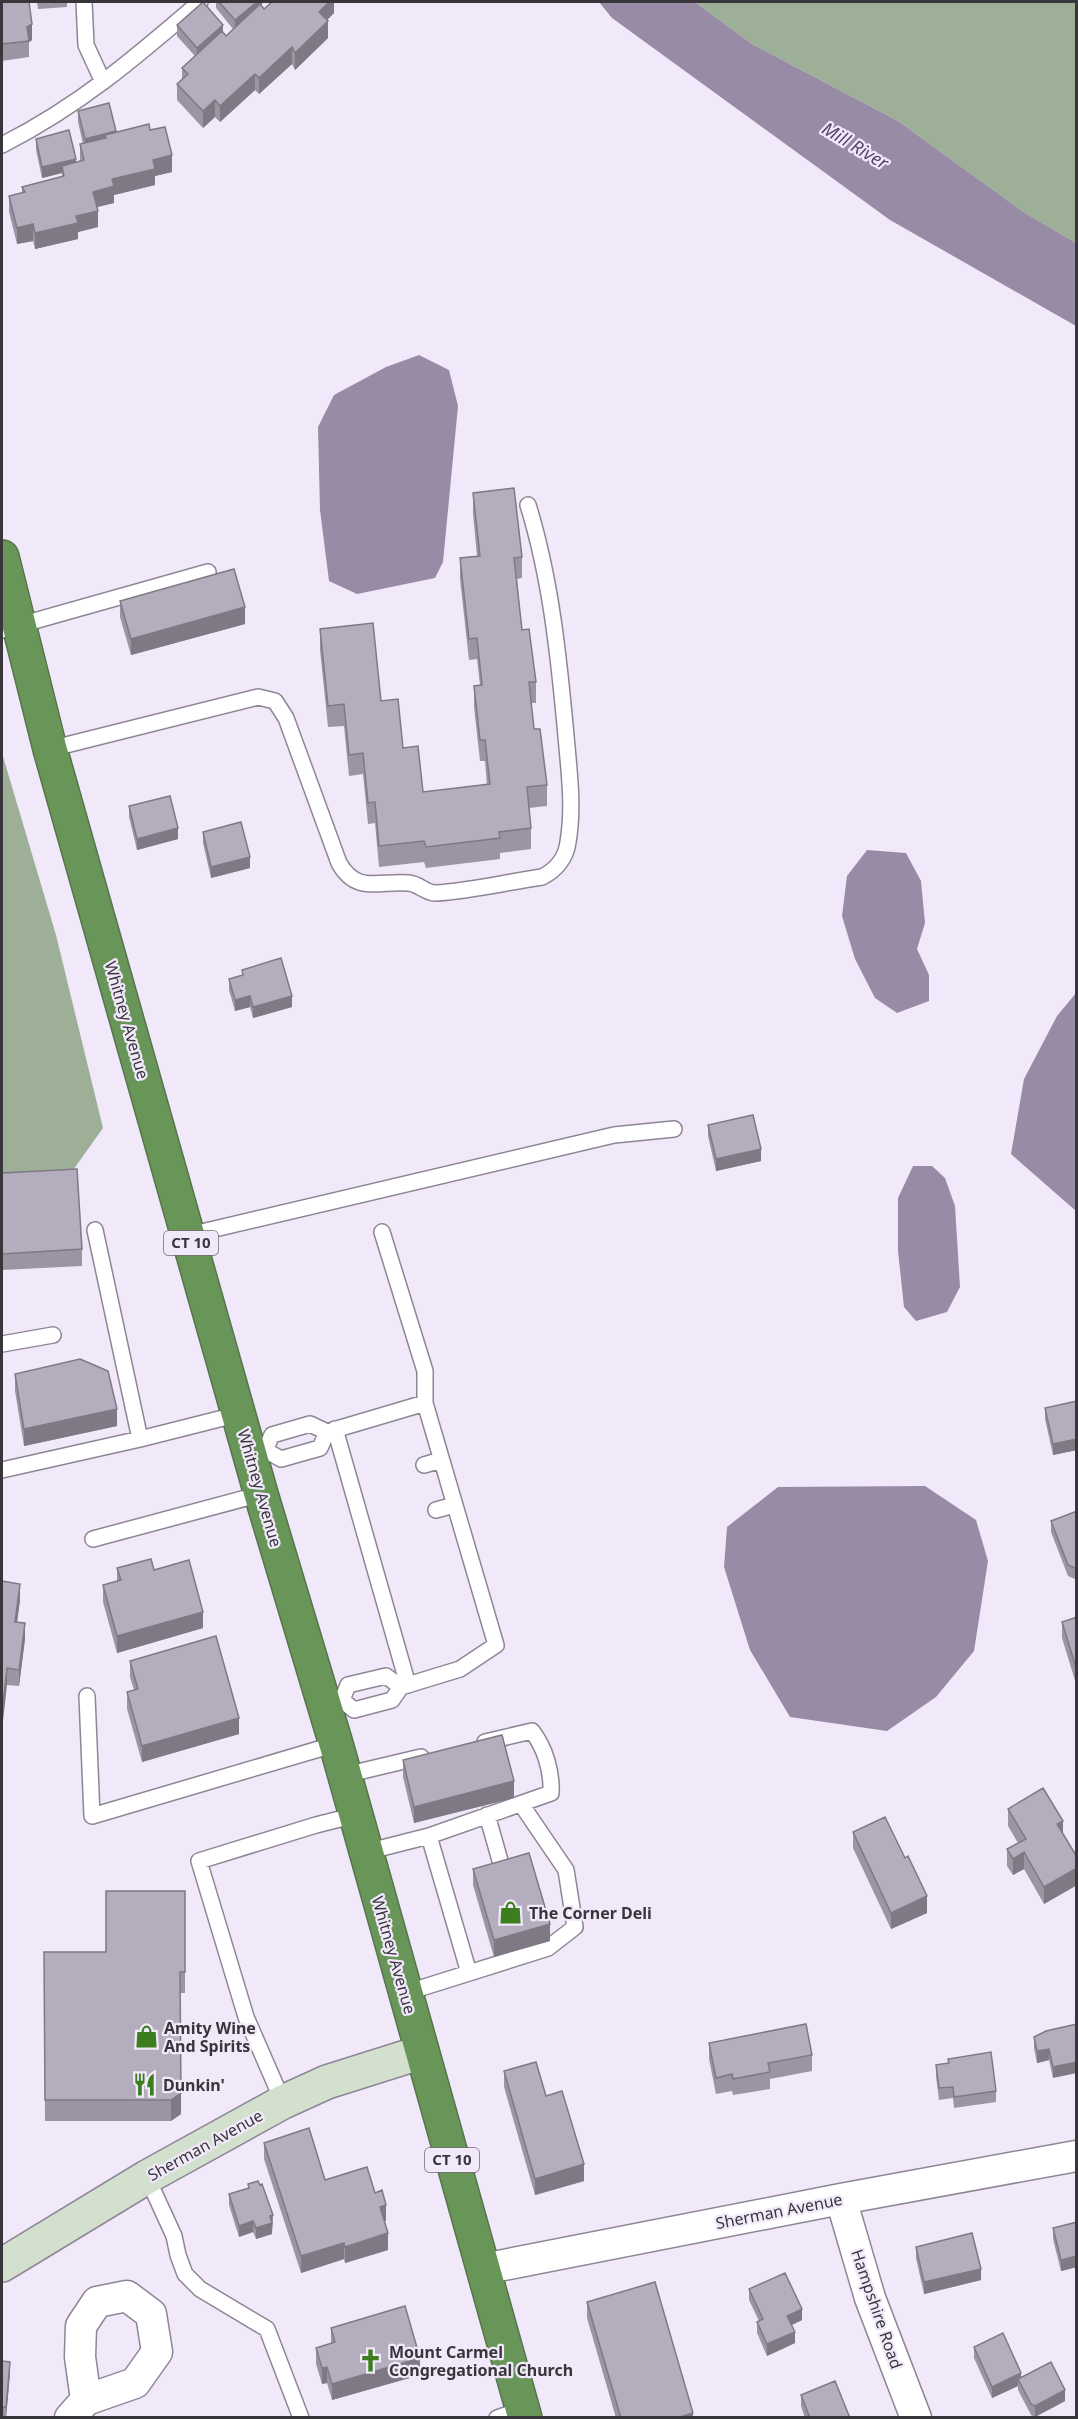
<svg xmlns="http://www.w3.org/2000/svg" width="1078" height="2419" font-family="'Noto Sans',sans-serif">
	<style>
		.forest { fill: #9db097 }
		.water { fill: #978ba5 }
		.lines { fill: none; stroke-linecap: round; stroke-linejoin: round }
		.lane-casing { stroke: #8d8696; stroke-width: 18 }
		.street-casing { stroke: #8d8696; stroke-width: 33 }
		.secondary-casing { stroke: #8d8696; stroke-width: 36 }
		.highway-casing { stroke: #57744e; stroke-width: 36 }
		.lane { stroke: #fff; stroke-width: 15 }
		.street { stroke: #fff; stroke-width: 30 }
		.secondary { stroke: #d2e0cd; stroke-width: 33 }
		.highway { stroke: #689658; stroke-width: 33 }
		.wall { fill: #9b95a3 }
		.shaded-wall { fill: #7e7984 }
		.building { fill: #b4adbd; stroke: #7e7984; stroke-width: 1.5 }
		.labels { text-anchor: middle; stroke-width: 4.5; stroke-linejoin: round; paint-order: stroke }
		.shield { fill: #f1e9fa; stroke: #706b74; stroke-width: 1.5 }
		.shield-label { font-size: 15px; font-weight: bold; fill: #38353b }
		.street-label { font-size: 16px; fill: #38353b; stroke: #f1e9fa }
		.poi-label { font-size: 16px; font-weight: bold; fill: #38353b; stroke: #f1e9fa; text-anchor: start }
		.water-label { font-size: 18px; font-style: italic; fill: #56426c; stroke: #f1e9fa }
	</style>
	<rect width="100%" height="100%" fill="#f1e9fa"/>
	<path class="forest" d="M695 2H1076V243L1025 213 898 121 752 44Z
		M2 753 56 935 103 1128 71 1173 2 1179Z"/>
	<path class="water" d="M599 2H695L752 44 898 121 1025 213 1076 243V326L890 220 612 18Z
		M419 355 449 370 458 406 443 562 435 578 357 594 329 581 320 510 318 427 334 395 386 367Z
		M867 850 906 853 921 881 925 923 917 949 929 975V1001L897 1013 875 998 855 959 842 916 847 876Z
		M1076 993V1211L1011 1154 1024 1079 1057 1016Z
		M913 1166H932L945 1178 955 1206 960 1287 947 1312 916 1321 904 1307 898 1251V1198Z
		M925 1486 976 1520 988 1561 974 1651 936 1697 887 1731 790 1717 750 1650 724 1567 727 1527 778 1487Z"/>
	<g class="lines">
		<defs>
			<path id="lane" d="M84 2 86 45 103 82
				M2 145C79 106 135 58 200 2
				M2 630 208 572
				M50 749 258 697 275 701 286 718 339 863C357 895 380 880 409 883 419 884 426 893 435 893 471 891 507 882 542 877 556 870 566 858 568 842 574 807 569 771 566 736 559 659 551 579 528 505
				M95 1230 140 1439
				M382 1232 425 1371V1403
				M189 1235 614 1135 674 1129
				M2 1344 53 1335
				M335 1429 408 1685
				M327 1432 425 1403 496 1645 460 1669 401 1687 392 1700 354 1710 342 1700 348 1685 386 1676 401 1687
				M250 1455 265 1450 281 1459 320 1448 327 1432 310 1424 272 1435 265 1450
				M424 1465 441 1460
				M2 1470 140 1439 239 1414
				M436 1510 454 1505
				M93 1539 261 1494
				M87 1696 92 1816 336 1744
				M345 1775 421 1757
				M487 1815 501 1864
				M366 1852 429 1836 551 1793C552 1771 545 1748 532 1731L485 1742
				M469 1973 548 1948 575 1927 566 1870 521 1804
				M405 1993 469 1973 429 1836
				M283 2102 246 2017 199 1861 316 1825 356 1815
				M147 2177 174 2236 178 2255 185 2274 200 2289 267 2329 301 2418
				M497 2418 523 2409"/>
			<path id="street" d="M841 2199 870 2298 916 2418
				M483 2269 841 2199 1076 2156
				M70 2418 86 2400 135 2383 157 2352 151 2314 127 2296 97 2302 81 2326 80 2357 86 2400"/>
			<path id="secondary" d="M2 2265 147 2177 283 2102 327 2082 422 2052"/>
			<path id="highway" d="M2 557 50 749 261 1494 336 1744 525 2418"/>
		</defs>
		<use href="#lane" class="lane-casing"/>
		<use href="#street" class="street-casing"/>
		<use href="#secondary" class="secondary-casing"/>
		<use href="#highway" class="highway-casing"/>
		<use href="#lane" class="lane"/>
		<use href="#street" class="street"/>
		<use href="#secondary" class="secondary"/>
		<use href="#highway" class="highway"/>
	</g>
	<path class="wall" d="M2 2 32 40 29 42V57L2 61Z
		M37 2H67V7L38 9Z
		M216 2H262V7L264 9 334 2V13L327 20 328 38 295 70 292 64 259 94 255 90 220 122 215 117 203 128 177 100V84L182 79V68L195 56 177 36V25L223 32 226 36 233 29 216 8Z
		M78 111 116 132 150 130 172 172 155 176V185L114 195V203L97 207 98 227 78 232V239L35 249 33 241 17 244 9 212V196L22 193V187L62 177V173L42 178 36 150V139L76 163 80 161V144H83L78 122Z
		M473 493 522 557V578L517 579 522 630 536 682V703H531L534 729 547 785V806L529 808 531 828V849L500 853V859L426 868 424 862 379 867 375 823 368 824 363 774 349 776 344 726 328 727 320 650V629L381 701 423 792 487 785 485 761H480L474 707V686L480 685 477 659 469 660 460 579V558L477 556 473 514Z
		M120 601 245 624 131 655 120 617Z
		M129 806 178 839 137 850 129 817Z
		M203 832 250 868 211 878 203 843Z
		M242 970 292 1007 253 1018 250 1007 235 1011 229 990V979L242 975Z
		M708 1125 761 1161 716 1171 708 1136Z
		M2 1173 82 1249V1266L2 1270Z
		M15 1374 117 1426 24 1446 15 1391Z
		M1077 1401V1450L1053 1455 1045 1419V1408Z
		M1077 1511V1580L1068 1576 1051 1532V1521Z
		M117 1568 154 1570 203 1628 117 1653 103 1602V1585L117 1581Z
		M2 1581 20 1600 17 1622 25 1639 19 1686 7 1685Z
		M1077 1617V1687L1062 1638V1622Z
		M130 1661 239 1734 142 1762 127 1709V1692L134 1690 130 1677Z
		M403 1760 514 1798 414 1823 403 1777Z
		M1008 1809 1063 1834 1077 1857V1885L1044 1904 1024 1869 1013 1875 1007 1866V1849L1018 1843 1008 1826Z
		M853 1832 927 1913 891 1929 853 1848Z
		M473 1869 550 1941 494 1957 473 1885Z
		M185 1891V1993H180L181 2114 171 2121H45L44 1952H106Z
		M1077 2024 1053 2078 1049 2060 1037 2063 1034 2048V2037Z
		M709 2043 812 2055V2071L770 2079V2089L733 2095 732 2091 716 2094 709 2059Z
		M948 2059 996 2091V2102L954 2108 953 2098 939 2100 936 2076V2065L948 2063Z
		M504 2071 584 2181 535 2195 504 2087Z
		M264 2143 325 2180 375 2193 386 2221 384 2222 388 2250 345 2263 344 2259 301 2273 264 2159Z
		M248 2184 273 2226 272 2227V2234L256 2239 253 2232 239 2237 229 2205V2194L248 2188Z
		M1077 2222V2267L1061 2271 1053 2239V2228Z
		M916 2247 981 2280 924 2294 916 2258Z
		M749 2289 802 2320 792 2325 795 2343 767 2356 757 2333V2322L759 2321 749 2300Z
		M587 2302 693 2418H616L587 2318Z
		M331 2328 420 2375 332 2400 327 2383 322 2384 316 2364V2348L331 2343Z
		M974 2347 1021 2378 1065 2401 1035 2417 1031 2415 1018 2390V2386L992 2398 974 2358Z
		M2 2361 10 2373 6 2418H2Z
		M801 2395 850 2418H805L801 2406Z"/>
	<path class="shaded-wall" d="M257 2H262V9L235 31V20Z
		M329 2H334V13L319 28V12Z
		M328 21V38L295 70V53Z
		M32 24V40L29 42 27 27Z
		M223 25V36L197 59V48Z
		M292 47V64L259 94V78Z
		M255 74V90L220 122V106Z
		M215 100V117L203 128V111Z
		M116 131V142L106 138 105 135V145L85 150V139Z
		M172 155V172L155 176V185L114 195V203L93 208V192L112 179 153 160Z
		M76 159V170L62 166V173L42 178V167Z
		M98 211V227L78 232V239L35 249V233L76 216Z
		M33 224V241L17 244V228Z
		M245 607V624L131 655V639Z
		M178 828V839L137 850V839Z
		M250 857V868L211 878V867Z
		M250 996V1007L235 1011V1000Z
		M292 996V1007L253 1018V1007Z
		M761 1149V1161L716 1171V1159Z
		M117 1409V1426L24 1446V1429Z
		M1077 1439V1450L1053 1455V1444Z
		M20 1584V1600L15 1638V1622Z
		M203 1612V1628L117 1653V1636Z
		M25 1623V1639L19 1686V1670Z
		M7 1668V1685L2 1730V1714Z
		M239 1718V1734L142 1762V1746Z
		M514 1781V1798L414 1823V1807Z
		M1063 1821V1838L1057 1824Z
		M1024 1852V1869L1013 1875V1859Z
		M1077 1868V1885L1044 1904V1887Z
		M927 1896V1913L891 1929V1913Z
		M550 1924V1941L494 1957V1940Z
		M1049 2049V2060L1037 2063V2051Z
		M1077 2062V2073L1053 2078V2067Z
		M181 2093V2114L171 2121V2100Z
		M584 2164V2181L535 2195V2179Z
		M386 2205V2221L380 2223V2207Z
		M273 2215 272 2234 256 2239V2228L270 2216Z
		M253 2221V2232L239 2237V2226Z
		M388 2233V2250L345 2263V2247Z
		M344 2243V2259L301 2273V2256Z
		M1077 2256V2267L1061 2271V2260Z
		M981 2269V2280L924 2294V2282Z
		M802 2309V2320L787 2327V2316Z
		M795 2332V2343L767 2356V2344Z
		M420 2358V2375L332 2400V2384Z
		M10 2362V2373L6 2418V2407Z
		M327 2367V2383L322 2384V2368Z
		M1021 2373V2384L1018 2379V2386L992 2398V2387Z
		M1065 2390V2401L1035 2417V2406Z
		M693 2413V2418H677Z"/>
	<path class="building" d="M2 2H29L32 24 27 27 29 41 2 44Z
		M203 2 223 25 197 48 177 25Z
		M219 2H257L235 20Z
		M272 2H329L319 12 328 21 295 53 292 47 259 78 255 74 220 106 215 100 203 111 177 84 188 74 182 68 222 31 226 36 260 4 264 9Z
		M109 103 116 131 85 139 78 111Z
		M149 124 150 130 165 127 172 155 153 160 155 169 112 179 114 186 93 192 98 211 76 216 78 223 35 233 33 224 17 228 9 196 25 192 22 187 64 176 62 166 84 160 80 144 106 138 105 135Z
		M69 130 76 159 42 167 36 139Z
		M514 488 522 557 514 558 522 630 529 629 536 682H529L534 729H540L547 785 527 787 531 828 499 832 500 838 426 847 424 841 379 846 375 802 368 803 363 753 349 755 344 704 328 706 320 629 373 623 381 701 398 699 403 748 418 746 423 792 490 784 485 740H480L474 686 482 685 477 638 469 639 460 558 480 556 473 493Z
		M234 569 245 607 131 639 120 601Z
		M170 796 178 828 137 839 129 806Z
		M241 822 250 857 211 867 203 832Z
		M281 958 292 996 253 1007 250 996 235 1000 229 979 243 975 242 970Z
		M753 1115 761 1149 716 1159 708 1125Z
		M77 1169 82 1249 2 1254V1173Z
		M80 1359 108 1371 117 1409 24 1429 15 1374Z
		M1077 1401V1439L1053 1444 1045 1408Z
		M1077 1511V1569L1068 1565 1051 1521Z
		M151 1559 154 1570 189 1560 203 1612 117 1636 103 1585 121 1580 117 1568Z
		M2 1581 20 1584 15 1622 25 1623 19 1670 7 1668 2 1714Z
		M1077 1617V1671L1062 1622Z
		M216 1636 239 1718 142 1746 127 1692 138 1689 130 1661Z
		M502 1735 514 1781 414 1807 403 1760Z
		M1043 1788 1063 1821 1057 1824 1077 1857V1868L1044 1887 1024 1852 1013 1859 1007 1849 1026 1839 1008 1809Z
		M885 1817 905 1858 908 1856 927 1896 891 1913 853 1832Z
		M529 1853 550 1924 494 1940 473 1869Z
		M106 1891H185V1972H180L181 2093 171 2100H45L44 1952H106Z
		M806 2024 812 2055 768 2063 770 2072 733 2079 732 2074 716 2078 709 2043Z
		M1077 2024V2062L1053 2067 1049 2049 1037 2051 1034 2037 1046 2031Z
		M991 2052 996 2091 954 2097 953 2087 939 2088 936 2065 949 2063 948 2059Z
		M536 2062 546 2096 562 2091 584 2164 535 2179 504 2071Z
		M309 2128 325 2180 367 2167 375 2193 382 2190 386 2205 380 2207 388 2233 345 2247 344 2243 301 2256 264 2143Z
		M258 2181 260 2185 262 2184 273 2215 270 2216 272 2223 256 2228 253 2221 239 2226 229 2194 249 2188 248 2184Z
		M1077 2222V2256L1061 2260 1053 2228Z
		M972 2233 981 2269 924 2282 916 2247Z
		M785 2273 802 2309 787 2316 795 2332 767 2344 757 2322 763 2319 749 2289Z
		M655 2282 693 2413 677 2418H621L587 2302Z
		M405 2306 420 2358 332 2384 327 2367 322 2368 316 2348 335 2342 331 2328Z
		M1003 2333 1021 2373 992 2387 974 2347Z
		M2 2361 10 2362 6 2407H2Z
		M1051 2362 1065 2390 1035 2406 1031 2404 1018 2379Z
		M835 2381 850 2418H810L801 2395Z"/>
	<defs>
		<symbol id="shop-bare" viewBox="-9 -9 18 18"><path d="M-5-2.5h2.3a2.7 3.5 0 0 1 5.4 0H5L5.5 6h-11ZM-1.5-2.5h3a1.5 2.3 0 0 0-3 0Z" fill="#3c7d1e" stroke="#f1e9fa" stroke-width="2.5" paint-order="stroke"/></symbol>
		<symbol id="restaurant-bare" viewBox="-9 -9 18 18"><path d="M-5-6h1v4h1v-4h1v4h1v-4h1v5L-1.5 .5V6h-2V.5L-5-1ZM5-6V6H3V1.5H1.5Q1.5-4 5-6Z" fill="#3c7d1e" stroke="#f1e9fa" stroke-width="2.5" paint-order="stroke"/></symbol>
		<symbol id="church-bare" viewBox="-9 -9 18 18"><path d="M-1.2-6h2.4v3.5h3.3v2.4h-3.3V6h-2.4V-.1h-3.3v-2.4h3.3Z" fill="#3c7d1e" stroke="#f1e9fa" stroke-width="2.5" paint-order="stroke"/></symbol>
	</defs>
	<g fill-rule="evenodd">
		<use href="#shop-bare" x="494" y="1896" width="33" height="33"/>
		<use href="#shop-bare" x="130" y="2020" width="33" height="33"/>
		<use href="#restaurant-bare" x="128" y="2068" width="33" height="33"/>
		<use href="#church-bare" x="354" y="2344" width="33" height="33"/>
	</g>
	<g class="labels">
		<g class="shield">
			<rect x="164" y="1231" width="54" height="24" rx="4.5"/>
			<rect x="425" y="2148" width="54" height="24" rx="4.5"/>
		</g>
		<g class="shield-label">
			<text x="191" y="1248">CT 10</text>
			<text x="452" y="2165">CT 10</text>
		</g>
		<g class="street-label">
			<text transform="translate(127 1020) rotate(74)" y="6">Whitney Avenue</text>
			<text transform="translate(260 1488) rotate(74)" y="6">Whitney Avenue</text>
			<text transform="translate(394 1955) rotate(74)" y="6">Whitney Avenue</text>
			<text transform="translate(205 2145) rotate(-29)" y="6">Sherman Avenue</text>
			<text transform="translate(779 2211) rotate(-11)" y="6">Sherman Avenue</text>
			<text transform="translate(877 2309) rotate(71)" y="6">Hampshire Road</text>
		</g>
		<g class="poi-label">
			<text x="529" y="1919">The Corner Deli</text>
			<text x="164" y="2034">Amity Wine<tspan x="164" dy="18">And Spirits</tspan></text>
			<text x="163" y="2091">Dunkin'</text>
			<text x="389" y="2358">Mount Carmel<tspan x="389" dy="18">Congregational Church</tspan></text>
		</g>
		<g class="water-label">
			<text transform="translate(855 146) rotate(31)" y="6">Mill River</text>
		</g>
	</g>
	<rect width="1078" height="2419" fill="none" stroke="#38353b" stroke-width="6"/>
</svg>
